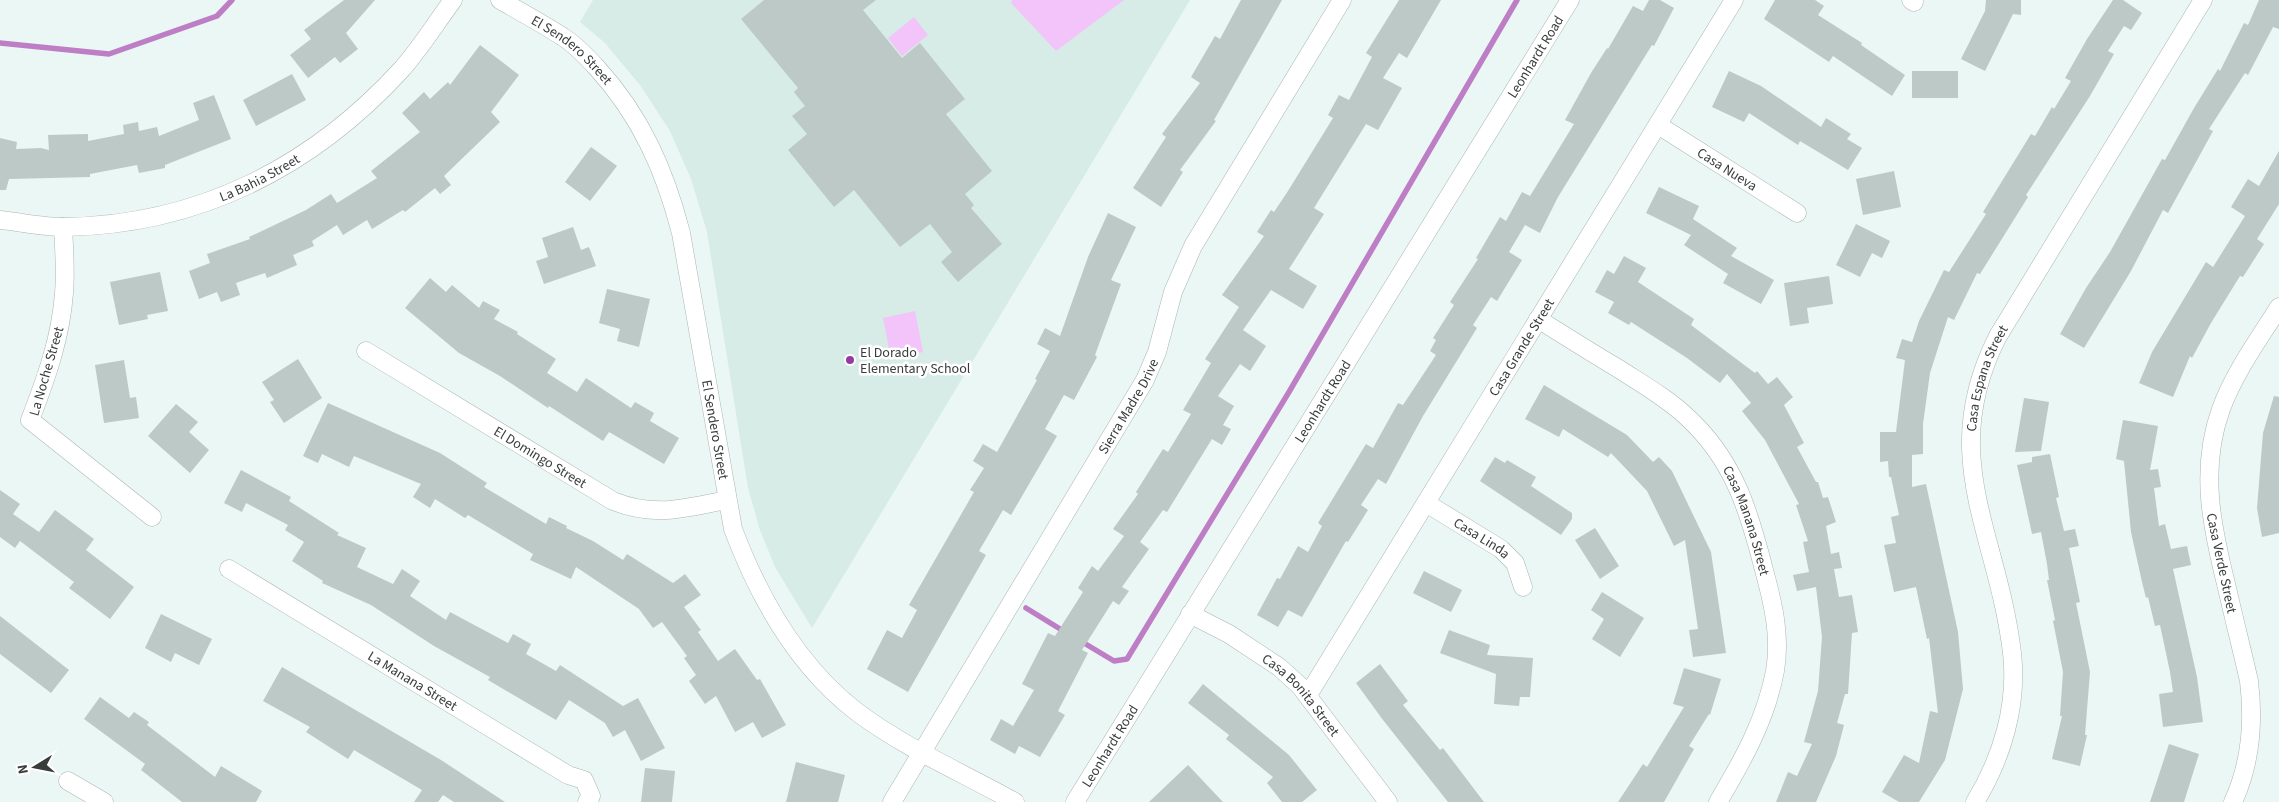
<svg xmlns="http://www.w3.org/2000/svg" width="2279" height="802" font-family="'Source Sans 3',sans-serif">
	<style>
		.built { fill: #d7ece7 }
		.green { fill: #f2c4f9 }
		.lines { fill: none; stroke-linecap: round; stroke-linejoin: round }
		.stream { stroke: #bd7ec6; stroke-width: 5.5 }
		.building { fill: #bdc9c6 }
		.minor-casing { stroke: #aab6b3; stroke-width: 19 }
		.minor { stroke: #fff; stroke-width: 18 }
		.poi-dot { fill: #9639a3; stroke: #fff; stroke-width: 2 }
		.labels { text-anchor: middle; stroke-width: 5; stroke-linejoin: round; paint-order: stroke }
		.street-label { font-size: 14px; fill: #383d3b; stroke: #fff }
		.poi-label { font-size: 14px; fill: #383d3b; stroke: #fff; text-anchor: start }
	</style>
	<rect width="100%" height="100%" fill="#eaf7f4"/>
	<path class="built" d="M593 0H1190L812 628 775 567 760 530 748 488 707 232 691 179 670 131 640 85 605 43 580 22Z"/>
	<path class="green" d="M1012 0H1124L1056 51 1011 3Z
		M914 17 928 35 902 56 888 38Z
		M915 311 923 352 891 359 883 318Z"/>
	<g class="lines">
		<path class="stream" d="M0 43 109 54 217 16 232 0
			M1026 608 1065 632
			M1079 640 1114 661 1127 659 1289 392 1517 0"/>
	</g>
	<path class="building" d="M344 0H375L346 33 358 49 340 63 335 57 308 78 290 55 311 39 304 30Z
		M764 0H876L863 10 902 58 920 43 965 99 946 114 992 171 965 194 974 205 971 208 1002 244 958 282 941 262 952 252 930 224 900 247 854 190 834 207 788 150 807 134 792 116 805 106 794 92 798 88 741 19Z
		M1241 0H1282L1214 120 1216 121 1180 170 1183 172 1161 207 1133 188 1166 137 1162 134 1200 83 1191 77 1215 36 1220 39Z
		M1399 0H1441L1407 58 1399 53 1383 78 1402 88 1378 130 1366 124 1314 208 1324 214 1289 269 1317 286 1303 309 1271 290 1243 330 1266 346 1250 371 1240 364 1218 396 1234 406 1223 425 1231 429 1222 445 1212 439 1167 512 1163 510 1140 542 1149 549 1122 587 1129 591 1119 605 1113 601 1082 650 1088 653 1058 711 1065 715 1040 757 1019 746 1015 754 990 740 1001 719 1013 726 1034 690 1022 684 1048 633 1055 636 1083 592 1078 588 1092 566 1098 571 1124 536 1113 529 1138 494 1136 492 1163 449 1168 452 1191 414 1183 410 1211 363 1205 359 1239 307 1222 295 1264 236 1257 232 1271 210 1274 212 1288 191 1333 118 1328 115 1339 95 1349 100 1372 57 1366 53Z
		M1649 0H1660L1674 8 1654 46 1652 45 1558 197 1540 233 1525 225 1509 252 1522 260 1497 301 1491 297 1473 325 1477 328 1423 416 1386 484 1378 479 1361 505 1368 510 1348 542 1346 541 1302 617 1288 610 1278 627 1257 615 1277 578 1280 579 1298 546 1308 552 1322 526 1318 523 1366 444 1373 448 1398 403 1403 405 1436 355 1430 351 1436 340 1433 338 1454 305 1450 302 1478 259 1476 258 1500 217 1506 221 1522 192 1530 196 1574 124 1565 120 1591 73 1607 48 1608 49 1633 6 1643 11Z
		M1775 0H1815L1824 6 1818 15 1862 43 1861 45 1905 75 1892 96 1833 56 1829 62 1764 19Z
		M1986 0H2021V15L2013 14 1985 71 1961 59 1985 11Z
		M2113 0H2123L2142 13 2131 30 2124 26 2108 51 2114 54 2090 96 2026 195 2028 197 1980 274 1977 273 1954 320 1948 317 1930 373 1923 424V454L1912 455V487L1926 484 1958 632 1963 689 1945 760 1919 802H1899L1882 792 1904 755 1919 763 1930 711 1938 713 1929 638 1927 639 1916 587 1894 592 1884 545 1896 543 1891 517 1899 515 1891 477H1889L1888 461 1880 462V432H1896L1905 360 1896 358 1902 339 1912 342 1919 321 1944 270 1949 272 1986 214 1983 212 2031 134 2035 136 2052 107 2054 109 2071 81 2065 78 2087 39Z
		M2259 0H2279V29L2273 27 2248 75 2245 73 2209 129 2213 131 2168 213 2163 210 2131 271 2084 348 2060 334 2086 288 2110 252 2162 159 2165 160 2194 108 2218 69 2220 71 2244 23 2248 25Z
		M480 45 519 75 491 112 500 122 444 176 451 185 440 194 435 188 405 212 403 210 372 229 367 220 343 235 337 225 312 241 314 246 293 255 297 265 267 278 265 273 236 283 240 295 221 302 217 292 199 299 189 271 210 263 207 254 250 239 249 237 306 210 331 194 337 203 377 178 371 171 420 132 402 113 424 92 430 99 448 82 450 85Z
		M1729 71 1761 86 1821 127 1826 118 1851 134 1847 139 1862 148 1848 170 1800 141 1798 145 1749 113 1744 122 1712 107Z
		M1912 71H1958V98H1912Z
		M292 74 306 100 256 126 243 100Z
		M214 95 231 139 165 165V168L139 173 137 165 90 174V177L9 179 6 190H0V138L17 142 16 149 41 148 49 150 48 135 88 134V141L124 134 123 125 138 122 139 131 157 127 159 136 199 120 193 103Z
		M591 147 617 166 590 201 565 182Z
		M2279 151V204L2257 239 2264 244 2243 277 2240 276 2211 323 2192 358 2190 356 2173 397 2139 383 2152 352 2206 262 2213 267 2245 216 2231 207 2248 179 2259 186Z
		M1894 171 1901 207 1863 215 1856 179Z
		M1659 187 1699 206 1693 219 1737 248 1731 256 1774 280 1761 304 1723 283 1728 274 1684 245 1691 235 1646 213Z
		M1108 213 1136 227 1111 280 1121 284 1095 355 1097 357 1074 400 1064 395 1045 429 1057 436 1011 515 1003 510 979 551 986 555 908 692 867 669 887 630 902 638 917 610 909 605 974 492 970 490 984 468 973 461 983 444 997 452 1037 380 1035 379 1050 351 1037 344 1045 328 1060 336 1088 257Z
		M1856 224 1890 241 1882 258 1872 253 1860 277 1836 265Z
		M573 227 581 250 589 247 596 266 544 284 536 261 548 257 542 238Z
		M1624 256 1646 268 1638 282 1694 319 1691 325 1755 373 1757 371 1768 384 1777 377 1793 397 1784 405 1804 443 1797 447 1816 482H1818L1823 498 1828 497 1836 522 1826 526 1831 554 1839 552 1842 568 1834 569 1839 597 1852 595 1858 632 1852 633 1848 694H1845L1837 723 1844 725 1836 756 1816 802H1776L1788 772 1797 776 1812 744 1804 742 1818 691 1822 637 1816 587 1797 591 1793 575 1809 572 1803 542 1808 541 1796 505 1799 504 1765 440 1742 411 1751 403 1727 374 1720 383 1687 358 1631 322 1629 325 1608 313 1614 302 1595 292 1607 270 1614 274Z
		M160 272 168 311 147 315 148 319 119 325 110 282Z
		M1829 276 1833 304 1807 308 1809 323 1790 326 1784 283Z
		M430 278 446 292 452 285 479 308 483 301 500 310 494 319 518 332 517 334 556 359 547 373 577 392 586 378 631 408 635 402 654 413 650 421 679 438 664 464 609 432 603 441 549 406 548 408 500 376 459 353 405 308Z
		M607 289 650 299 639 347 617 341 620 329 599 323Z
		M298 359 322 398 284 423 270 402 274 400 262 382Z
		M124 360 130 398 136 397 139 418 104 423 95 365Z
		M1544 385 1627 435 1653 462 1659 457 1672 471 1711 552 1726 653 1693 657 1689 630 1698 629 1685 540 1674 546 1647 491 1611 453 1608 457 1563 429 1559 437 1525 419Z
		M2274 396 2279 397V533L2262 537 2257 508 2263 433Z
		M2024 398 2049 402 2041 451 2015 452Z
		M328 403 440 453 487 483 484 487 546 524 549 517 567 526 566 528 593 541 623 560 627 554 673 583 685 574 701 595 684 607 701 630 698 632 718 661 735 649 757 680 760 679 786 725 762 738 753 722 735 732 716 696 705 704 689 681 696 675 684 658 687 656 662 622 653 628 639 609 576 567 571 579 530 560 533 554 468 515 465 518 435 499 430 508 413 497 421 484 354 456 349 467 322 454 318 463 303 456Z
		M176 404 198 422 189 432 209 450 190 473 148 436Z
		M2123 420 2158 426 2150 470 2158 469 2161 487 2154 488 2159 526 2165 524 2171 549 2187 546 2191 565 2173 569 2197 677 2203 722 2163 727 2159 694 2173 692 2170 672 2160 625 2155 626 2148 597 2146 598 2142 582 2131 532 2124 461 2116 459Z
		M2050 454 2059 497 2056 498 2064 531 2075 529 2079 546 2069 548 2080 602 2076 603 2090 672 2085 735H2087L2080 766 2052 759 2062 716H2060L2063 672 2053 621 2055 620 2047 580H2049L2047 564 2041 532 2032 534 2017 465 2032 462V457Z
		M1495 457 1505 463 1507 460 1536 477 1531 486 1572 513V519L1561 535 1480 481Z
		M241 470 291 497 289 501 339 533 337 535 366 548 357 567 393 584 402 569 420 581 410 596 446 620 450 612 508 643 513 634 531 644 526 654 556 671 560 665 623 706 638 698 665 748 641 761 625 730 613 737 605 723 569 700 556 720 488 680 490 677 434 646 371 605 322 583 323 581 292 561 304 542 285 530 288 525 246 503 242 512 224 503Z
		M0 490 20 504 13 514 39 532 55 510 94 539 86 550 134 587 110 619 69 588 74 582 20 541 15 548 0 537Z
		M1595 528 1619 566 1600 579 1575 540Z
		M1424 571 1462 590 1451 612 1413 593Z
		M1602 592 1644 618 1620 657 1592 639 1604 619 1591 610Z
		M161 614 212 639 199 665 175 653 171 662 145 648Z
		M0 616 69 670 51 693 0 654Z
		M1449 630 1490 645 1487 655 1533 658 1530 697H1520L1519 706 1494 704 1496 674 1440 653Z
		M1380 664 1408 701 1403 705 1440 750 1443 748 1484 802H1448L1383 720 1356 683Z
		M282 667 441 760 505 802H454L443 795 438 802H414L422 790 354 750 348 759 306 732 310 727 263 701Z
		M1684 668 1721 679 1710 715 1709 714 1689 746 1694 749 1664 802H1618L1643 764 1647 767 1684 707 1673 704Z
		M1203 684 1289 755 1317 790 1302 802H1282L1267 783 1273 777 1226 739 1229 735 1188 703Z
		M100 697 129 718 134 712 149 722 147 725 215 777 221 766 262 791 256 802H182L141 770 145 764 84 719Z
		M2169 744 2199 754 2184 802H2150Z
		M796 762 845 775 838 802H786Z
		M1188 765 1223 802H1149Z
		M645 768 675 771 672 802H641Z"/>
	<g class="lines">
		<defs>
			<g id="minor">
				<path id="s1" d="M500 0C521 12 543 24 563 37 576 45 587 57 597 68 641 116 665 171 681 233L733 529C759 598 797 666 857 712 905 748 963 773 1015 802"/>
				<path d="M1911 0 1914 2"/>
				<path id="s2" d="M1658 125 1797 213"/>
				<path id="s3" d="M0 220C21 222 43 227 64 227 198 225 311 168 401 70 420 49 436 23 453 0"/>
				<path d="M63 227C64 248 66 271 64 293 61 337 46 379 30 420L152 517"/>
				<path id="s4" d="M1538 319C1565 336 1592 353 1619 369 1642 384 1667 398 1687 417 1734 460 1749 511 1764 570 1773 603 1781 636 1775 671 1766 719 1743 760 1718 802"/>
				<path id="s5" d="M366 351 613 501C656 518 684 508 727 500"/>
				<path id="s6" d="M1426 503 1501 549 1515 563 1523 587"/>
				<path id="s7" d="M229 569 568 775 584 780 591 796 587 802"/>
				<path id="s8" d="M1190 614 1229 634 1279 667 1300 686 1388 802"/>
				<path id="s9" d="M1308 695 1734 0"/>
				<path d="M68 781 104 802"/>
				<path id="s10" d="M892 802 1145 380 1157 352 1173 292 1193 246 1342 0"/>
				<path id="s11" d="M1075 802 1570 0"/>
				<path id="s12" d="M1975 802C2002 758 2018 705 2012 653 1998 533 1936 457 1998 336L2203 0"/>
				<path d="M2233 802C2251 763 2254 722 2249 681 2242 650 2234 619 2227 588 2212 528 2199 470 2221 409 2234 373 2259 339 2279 307"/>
			</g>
		</defs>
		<use href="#minor" class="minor-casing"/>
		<use href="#minor" class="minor"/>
	</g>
	<circle class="poi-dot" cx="850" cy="360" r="5"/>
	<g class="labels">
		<g class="street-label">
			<text dy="5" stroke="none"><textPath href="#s1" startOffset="88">El Sendero Street</textPath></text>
			<text dy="5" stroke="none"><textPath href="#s11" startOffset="876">Leonhardt Road</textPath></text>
			<text dy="5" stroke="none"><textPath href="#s2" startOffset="82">Casa Nueva</textPath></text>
			<text dy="5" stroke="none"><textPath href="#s3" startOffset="268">La Bahia Street</textPath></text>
			<text dy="5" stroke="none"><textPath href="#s9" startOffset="408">Casa Grande Street</textPath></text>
			<text transform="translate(46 371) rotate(-74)" y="5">La Noche Street</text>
			<text dy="5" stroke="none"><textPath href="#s12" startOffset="438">Casa Espana Street</textPath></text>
			<text dy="5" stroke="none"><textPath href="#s11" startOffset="471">Leonhardt Road</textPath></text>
			<text dy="5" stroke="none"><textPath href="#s10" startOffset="461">Sierra Madre Drive</textPath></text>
			<text dy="5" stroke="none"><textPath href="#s1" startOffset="506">El Sendero Street</textPath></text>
			<text dy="5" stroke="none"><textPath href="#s5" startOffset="204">El Domingo Street</textPath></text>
			<text dy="5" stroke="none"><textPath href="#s4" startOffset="300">Casa Manana Street</textPath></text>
			<text dy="5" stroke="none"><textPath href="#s6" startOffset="66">Casa Linda</textPath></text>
			<text transform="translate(2222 563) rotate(78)" y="5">Casa Verde Street</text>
			<text dy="5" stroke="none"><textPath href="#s7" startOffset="215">La Manana Street</textPath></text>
			<text dy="5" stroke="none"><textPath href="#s8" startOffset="139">Casa Bonita Street</textPath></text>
			<text dy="5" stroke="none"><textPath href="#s11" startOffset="66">Leonhardt Road</textPath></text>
		</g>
		<g class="poi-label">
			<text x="860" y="357">El Dorado<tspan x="860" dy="16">Elementary School</tspan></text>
		</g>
	</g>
	<g transform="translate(35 767) rotate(260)" stroke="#ffffff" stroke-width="4" paint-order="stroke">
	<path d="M0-4L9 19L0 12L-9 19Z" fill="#383d3b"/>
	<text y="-8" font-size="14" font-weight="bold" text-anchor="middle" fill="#383d3b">N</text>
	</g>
</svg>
